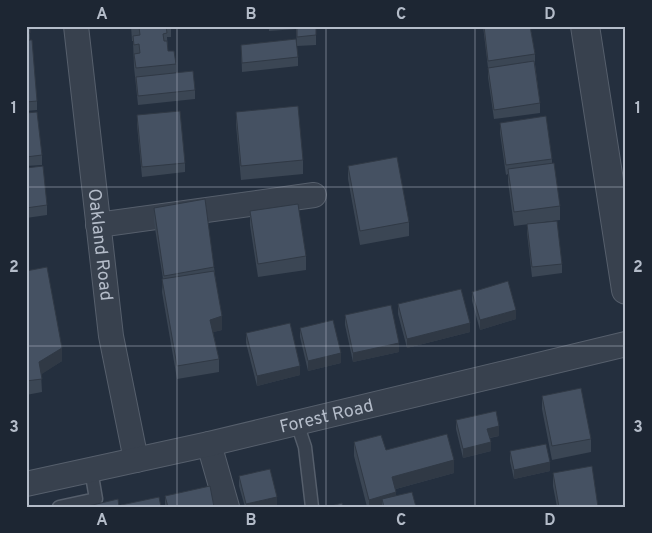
<svg xmlns="http://www.w3.org/2000/svg" width="652" height="533" font-family="Overpass,sans-serif">
	<style>
		.lines { fill: none; stroke-linecap: round; stroke-linejoin: round }
		.service-casing { stroke: #565f6c; stroke-width: 15 }
		.minor-casing { stroke: #565f6c; stroke-width: 26 }
		.tertiary-casing { stroke: #565f6c; stroke-width: 30 }
		.service { stroke: #38414e; stroke-width: 12 }
		.minor { stroke: #38414e; stroke-width: 24 }
		.tertiary { stroke: #38414e; stroke-width: 28 }
		.wall { fill: #3b4654 }
		.shaded-wall { fill: #303945 }
		.building { fill: #455162; stroke: #303945 }
		.grid { fill: none; stroke: #b4bcc9; stroke-width: 1; stroke-opacity: 0.55 }
		.labels { text-anchor: middle; stroke-width: 4; stroke-linejoin: round; paint-order: stroke }
		.street-label { font-size: 18px; fill: #b4bcc9; stroke: #1d2633 }
		.neatline { fill: none; stroke: #b4bcc9; stroke-width: 2 }
		.grid-label { font-size: 16px; text-anchor: middle; font-weight: bold; fill: #b4bcc9 }
	</style>
	<rect width="100%" height="100%" fill="#242f3e"/>
	<g class="lines">
		<defs>
			<path id="service" d="M297 423 305 447 312 507
				M59 507 96 499 91 470"/>
			<g id="minor">
				<path id="s1" d="M76 26 111 336 136 460"/>
				<path d="M98 225 314 195"/>
				<path d="M209 444 227 507"/>
				<path id="s2" d="M26 484 209 444 626 344"/>
			</g>
			<path id="tertiary" d="M585 26 626 290"/>
		</defs>
		<use href="#service" class="service-casing"/>
		<use href="#minor" class="minor-casing"/>
		<use href="#tertiary" class="tertiary-casing"/>
		<use href="#service" class="service"/>
		<use href="#minor" class="minor"/>
		<use href="#tertiary" class="tertiary"/>
	</g>
	<path class="wall" d="M26 26 30 33V40L37 101V110L26 111Z
		M131 26H171V37H167L168 51 176 64V73L195 90V99L138 105 134 67 133 41H132Z
		M269 26H316V45L297 46 296 29 269 31Z
		M483 26H530L535 54V64L540 103V113L494 119 488 77V68Z
		M241 45 298 57V66L242 72Z
		M236 112 303 160V174L241 180 236 125Z
		M26 113 42 155V165L26 166Z
		M137 115 185 163V172L142 177 137 125Z
		M500 123 552 159V163L560 206V220L514 226 508 182V174L506 175 500 133Z
		M348 166 409 222V236L360 245 348 179Z
		M26 168 47 205V215L26 218Z
		M154 208 214 267 222 330 213 332 219 359V372L177 379 162 292 163 279 154 222Z
		M250 211 306 256V270L258 277 250 225Z
		M527 224 562 264V273L532 277 527 233Z
		M26 271 62 361 41 374 42 392 26 395Z
		M472 292 516 319 480 330 472 301Z
		M398 304 470 332 407 348 398 314Z
		M345 315 399 352 353 362 345 325Z
		M300 328 341 363 308 371 300 337Z
		M246 333 300 375 257 386 246 343Z
		M542 396 591 439V452L552 460 542 409Z
		M456 420 499 436 490 438 491 451 463 458 456 429Z
		M354 442 386 450 454 473 396 489V496L416 507H367L354 456Z
		M510 451 550 471 514 479 510 461Z
		M553 473 598 507H557L553 486Z
		M239 476 277 506 245 507 239 486Z
		M165 496 214 507H165Z"/>
	<path class="shaded-wall" d="M516 310V319L480 330V320Z
		M222 316V330L210 333V320Z
		M470 323V332L407 348V339Z
		M399 343V352L353 362V353Z
		M62 348V361L39 376V362Z
		M341 353V363L308 371V361Z
		M300 366V375L257 386V376Z
		M499 426V436L487 438V429Z
		M491 442V451L463 458V449Z
		M454 460V473L392 490V477Z
		M550 462V471L514 479V470Z
		M396 492V506L382 499V507H369V500Z
		M277 497V506L246 507V504Z"/>
	<path class="building" d="M26 26H30V33H26Z
		M132 26H166L167 33 163 34 164 41H167L168 51H174L176 64 136 68 134 54 140 53 139 44 134 45 133 36 140 35 139 27H132Z
		M297 26H316V35L297 37Z
		M484 26H530L535 54 488 61Z
		M296 39 298 57 242 63 241 45Z
		M26 40H32L37 101 26 102Z
		M534 61 540 103 494 110 488 68Z
		M193 71 195 90 138 96 136 77Z
		M298 106 303 160 241 166 236 112Z
		M180 111 185 163 142 167 137 115Z
		M37 112 42 155 26 157V113Z
		M546 116 552 159 506 165 500 123Z
		M397 157 409 222 360 231 348 166Z
		M554 163 560 206 514 212 508 169Z
		M43 166 47 205 26 208V168Z
		M205 199 214 267 164 276 154 208Z
		M298 204 306 256 258 264 250 211Z
		M557 221 562 264 532 267 527 224Z
		M47 267 62 348 39 362 42 379 26 381V271Z
		M214 271 222 316 210 320 219 359 177 366 162 279Z
		M508 281 516 310 480 320 472 292Z
		M461 289 470 323 407 339 398 304Z
		M391 305 399 343 353 353 345 315Z
		M333 320 341 353 308 361 300 328Z
		M290 323 300 366 257 376 246 333Z
		M581 388 591 439 552 446 542 396Z
		M496 411 499 426 487 429 491 442 463 449 456 420Z
		M447 434 454 460 392 477 396 492 369 500 354 442 381 435 386 450Z
		M546 444 550 462 514 470 510 451Z
		M592 466 598 507H559L553 473Z
		M270 469 277 497 246 504 239 476Z
		M210 486 214 507H168L165 496Z
		M412 492 416 507H384L382 499Z
		M159 497 161 507H122L121 505Z
		M118 499 119 507H84Z
		M342 503 343 507H328Z"/>
	<path class="grid" d="M177 26V507M326 26V507M475 26V507M26 187H626M26 346H626"/>
	<g class="labels">
		<g class="street-label">
			<text dy="6" stroke="none"><textPath href="#s1" startOffset="220">Oakland Road</textPath></text>
			<text dy="6" stroke="none"><textPath href="#s2" startOffset="308">Forest Road</textPath></text>
		</g>
	</g>
	<rect width="652" height="533" fill="none" stroke="#1d2633" stroke-width="55"/>
	<rect x="28" y="28" width="596" height="478" class="neatline"/>
	<g class="grid-label">
		<text x="102" y="19">A</text>
		<text x="251" y="19">B</text>
		<text x="401" y="19">C</text>
		<text x="550" y="19">D</text>
		<text x="14" y="113">1</text>
		<text x="638" y="113">1</text>
		<text x="14" y="272">2</text>
		<text x="638" y="272">2</text>
		<text x="14" y="432">3</text>
		<text x="638" y="432">3</text>
		<text x="102" y="525">A</text>
		<text x="251" y="525">B</text>
		<text x="401" y="525">C</text>
		<text x="550" y="525">D</text>
	</g>
</svg>
